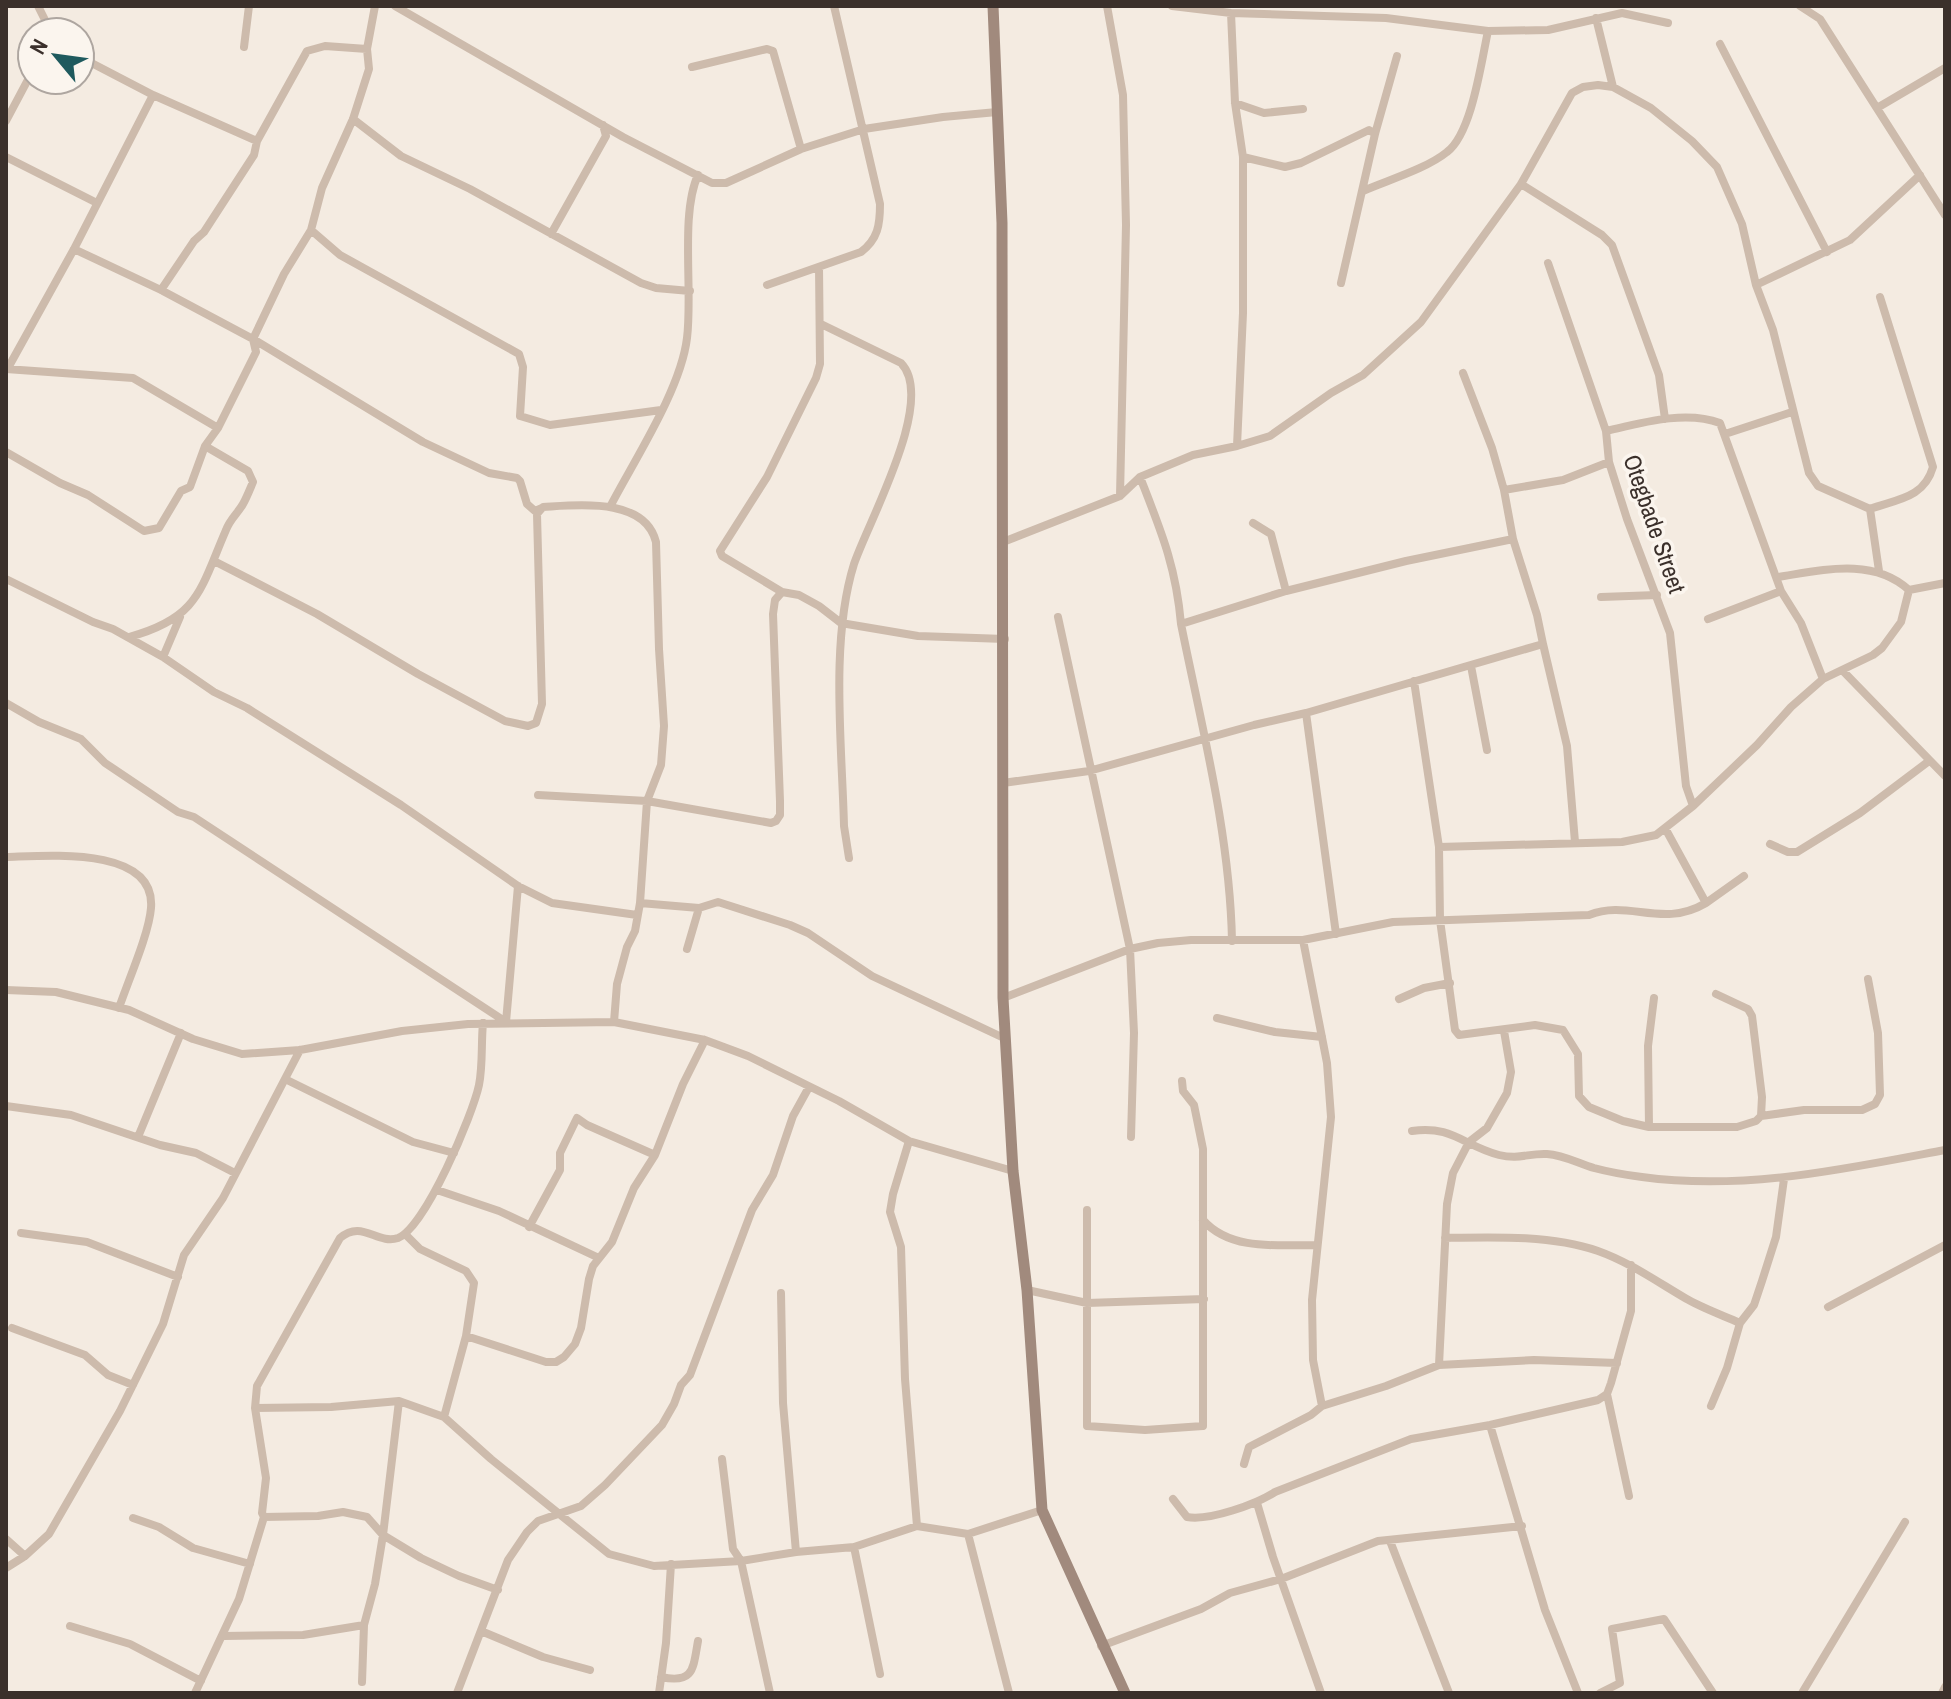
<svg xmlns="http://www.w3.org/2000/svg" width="1951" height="1699" font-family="'Archivo Narrow',sans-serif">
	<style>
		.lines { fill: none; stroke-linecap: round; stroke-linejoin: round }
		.street { stroke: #cdbbac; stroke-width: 8 }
		.secondary { stroke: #a18a7d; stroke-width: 11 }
		.labels { text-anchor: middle; stroke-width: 7; stroke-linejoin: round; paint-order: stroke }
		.street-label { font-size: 24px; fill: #3b302b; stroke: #fbf5ee }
	</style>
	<rect width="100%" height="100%" fill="#f4ebe1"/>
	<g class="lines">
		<path class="street" d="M38 6 51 32
			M395 6 623 137 712 183H726L801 149 864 129 943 117 997 112
			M1107 6 1123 95 1126 225 1120 496
			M1172 6 1231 13 1386 18 1488 31 1548 30 1622 13 1668 23
			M1800 6 1820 19 1945 215
			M1231 13 1235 103 1243 157V313L1237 446
			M1596 18 1613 87
			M1720 44 1827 252
			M244 47 249 6
			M80 57 153 95 257 141
			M692 67 767 49 773 51 801 149
			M1235 103 1264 113 1303 109
			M1877 108 1945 68
			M353 119 401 156 470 189 641 283 656 288 690 291
			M6 121 32 72
			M6 157 97 203
			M1243 157 1285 167 1301 163 1369 130 1375 134
			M1521 184 1602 235 1612 245 1659 375 1665 419
			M1363 191C1388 180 1426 169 1447 152 1472 133 1481 63 1488 31
			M311 230 340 255 519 354 523 367 520 416 550 425 661 410
			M551 234 606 136 603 125
			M74 249 161 290 253 339 423 442 489 473 517 478 520 481 527 504 535 511 542 508
			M1548 263 1606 431 1609 462 1627 519 1670 633 1686 786 1693 806
			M1341 283 1375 134 1397 56
			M767 285 861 252C878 239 880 225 880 204L834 6
			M1756 285 1850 240 1920 175
			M161 290 194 241 204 232 254 155 257 141 307 51 325 46 367 49
			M821 324 901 363C937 400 868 522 854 564 830 641 842 745 844 826L849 858
			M8 368 74 249 153 95
			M6 369 133 378 218 428
			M1606 431C1641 423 1685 410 1720 423L1781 591 1801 623 1823 679
			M1725 434 1792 412
			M6 452 60 483 88 495 144 531 159 528 181 491 190 487 205 446 218 428 256 352 253 339 284 274 311 230 322 188 353 119 369 69 367 49 375 6
			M1140 477C1161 531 1176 566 1181 624
			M1504 490 1563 480 1609 462
			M611 505C635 459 681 389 687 338 693 291 680 214 698 175
			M1870 509 1879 571
			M1253 523 1271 534 1286 591
			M1003 542 1120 496 1140 477 1193 455 1237 446 1270 436 1331 393 1363 375 1421 322 1521 184 1572 93 1583 87 1598 85 1613 87 1651 108 1692 141 1717 167 1742 224 1756 285 1773 330 1809 473 1818 486 1870 509C1898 499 1924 498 1933 467L1880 297
			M214 561 317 614 418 674 505 721 528 726 536 723 542 704 537 514 543 507C578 505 645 497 656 542L659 649 664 726 661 765 647 801 640 903 635 931 627 947 617 984 614 1022
			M1778 577C1823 570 1873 557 1909 590
			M6 579 93 622 113 629 163 657 214 692 247 708 401 805 518 886 552 903 637 915
			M782 592 722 556 720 551 767 477 816 378 820 364 819 267
			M1601 597 1657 595
			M1058 617 1130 949 1134 1033 1131 1137
			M1708 619 1781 591
			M129 637C199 618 200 590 226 530 230 519 238 513 243 504 247 497 250 489 253 482L248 471 205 446
			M1543 644 1567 746 1575 842
			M163 657 180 617
			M1471 666 1487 750
			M1843 671 1945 776
			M1414 681 1439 847 1440 920 1455 1030 1459 1035 1535 1025 1563 1030 1578 1054 1579 1096 1589 1107 1623 1121 1649 1127H1737L1756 1121 1761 1116 1762 1097 1752 1016 1748 1009 1716 994
			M6 703 39 722 81 739 105 763 178 812 194 817 506 1022 518 886
			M1306 713 1336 934
			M1003 783 1089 771 1254 725 1306 713 1543 644 1537 615 1513 539 1504 490 1492 448 1463 373
			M538 795 647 801 771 823 776 821 780 815V801L773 614 775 600 782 592 799 595 819 606 841 623 918 636 1005 639
			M1770 844 1788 852H1797L1860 813 1929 761
			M1439 847 1622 842 1656 835 1693 806 1757 745 1791 707 1823 679 1873 655 1882 648 1901 622 1909 590 1945 583
			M6 857C45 856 156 845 151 908 149 934 128 981 119 1008
			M640 903 699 908 718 902 790 925 808 933 872 976 1006 1039
			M1706 903 1744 876
			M1303 940 1327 1063 1331 1117 1312 1300 1313 1360 1322 1406
			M1232 941C1230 835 1202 728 1181 624L1286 591 1406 561 1513 539
			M687 949 699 908
			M6 990 56 992 129 1010 193 1039 242 1054 300 1050 402 1031 468 1024 614 1022 705 1040 748 1056 839 1101 909 1141 1013 1171
			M1003 998 1130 949 1158 943 1191 940H1303L1393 922 1589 915C1629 899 1662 929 1706 903L1665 828
			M1399 999 1424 988 1450 983
			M1217 1018 1275 1032 1322 1037
			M285 1079 413 1142 454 1153
			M6 1106 71 1115 160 1145 196 1153 235 1173
			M1761 1116 1804 1110H1862L1875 1104 1880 1095 1878 1033 1868 979
			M1649 1127 1648 1046 1654 998
			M1412 1131C1452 1125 1464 1146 1499 1155 1520 1160 1528 1153 1547 1154 1563 1155 1578 1163 1594 1168 1609 1172 1626 1175 1642 1177 1744 1191 1845 1169 1945 1150
			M138 1137 181 1033
			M909 1141 893 1194 890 1212 901 1247 905 1379 917 1526
			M437 1190 499 1211 599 1258
			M1087 1210V1426L1145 1430 1203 1426V1149L1194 1105 1183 1091 1182 1081
			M1203 1220C1230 1251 1278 1245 1316 1245
			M529 1227 560 1170V1153L577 1118 587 1125 655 1155
			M21 1233 87 1242 178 1277
			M405 1234 420 1249 466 1271 474 1283 466 1336 444 1417
			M1445 1238C1494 1237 1551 1235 1598 1251 1629 1262 1656 1281 1685 1298 1702 1308 1722 1315 1740 1323
			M1027 1290 1087 1303 1204 1299
			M781 1293 783 1403 796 1552
			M1828 1307 1945 1245
			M12 1328 85 1355 108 1375 133 1385
			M466 1336 546 1362H556L564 1357 575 1344 581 1328 589 1279 593 1266 612 1242 634 1188 655 1155 683 1084 705 1040
			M1439 1365 1447 1204 1453 1173 1469 1142 1487 1128 1507 1093 1511 1072 1504 1031
			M1607 1394 1629 1496
			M1711 1406 1727 1368 1740 1323 1754 1305 1762 1281 1776 1237 1784 1179
			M255 1408 331 1407 399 1401 444 1417 491 1459 609 1554 654 1566 741 1561 796 1552 854 1547 917 1526 968 1534 1042 1510
			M1490 1425 1545 1610 1578 1693
			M722 1459 733 1549 741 1561 770 1693
			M1244 1464 1249 1447 1311 1415 1322 1406 1386 1386 1439 1365 1534 1360 1617 1363
			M1173 1499 1187 1517C1210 1521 1256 1504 1275 1492L1411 1439 1490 1425 1598 1400 1607 1394 1611 1383 1631 1311V1265
			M1257 1503 1273 1557 1321 1693
			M264 1517 318 1516 343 1512 367 1517 383 1535 421 1558 459 1576 498 1590
			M133 1518 159 1527 193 1548 250 1564
			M968 1534 1009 1693
			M6 1539 25 1556
			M1390 1541 1449 1693
			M854 1547 880 1674
			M6 1568 25 1556 49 1534 120 1411 163 1324 184 1255 223 1198 300 1050
			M70 1626 130 1644 201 1681
			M481 1631 543 1657 590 1670
			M224 1636 303 1635 364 1625
			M1101 1646 1201 1609 1230 1593 1281 1579 1378 1541 1522 1526
			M661 1677C694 1684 693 1669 698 1641
			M362 1682 364 1625 375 1584 383 1535 399 1401
			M195 1693 239 1599 264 1517 262 1513 266 1478 255 1408 257 1386 340 1238C362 1219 377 1245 398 1238 425 1228 473 1114 479 1085 483 1065 481 1043 483 1023
			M457 1693 508 1560 527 1532 538 1521 581 1506 605 1485 662 1425 674 1404 681 1385 690 1375 752 1210 773 1175 793 1116 809 1087
			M659 1693 666 1643 671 1564
			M1600 1693 1620 1683 1612 1629 1664 1619 1713 1693
			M1802 1693 1905 1522
			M1942 1693 1945 1687"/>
		<path class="secondary" d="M993 6 1002 223 1003 998 1013 1171 1027 1290 1042 1510 1125 1693"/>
	</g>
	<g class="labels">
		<g class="street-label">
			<text transform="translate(1654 524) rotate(71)" y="8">Otegbade Street</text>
		</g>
	</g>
	<rect width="1951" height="1699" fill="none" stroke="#3b302b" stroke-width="16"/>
	<g transform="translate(56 56) rotate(299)"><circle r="38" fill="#fbf5ee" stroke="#aea6a0" stroke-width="2"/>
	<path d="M0-6L14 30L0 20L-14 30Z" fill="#1f5a5e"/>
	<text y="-12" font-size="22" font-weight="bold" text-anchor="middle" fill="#3b302b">N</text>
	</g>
</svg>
